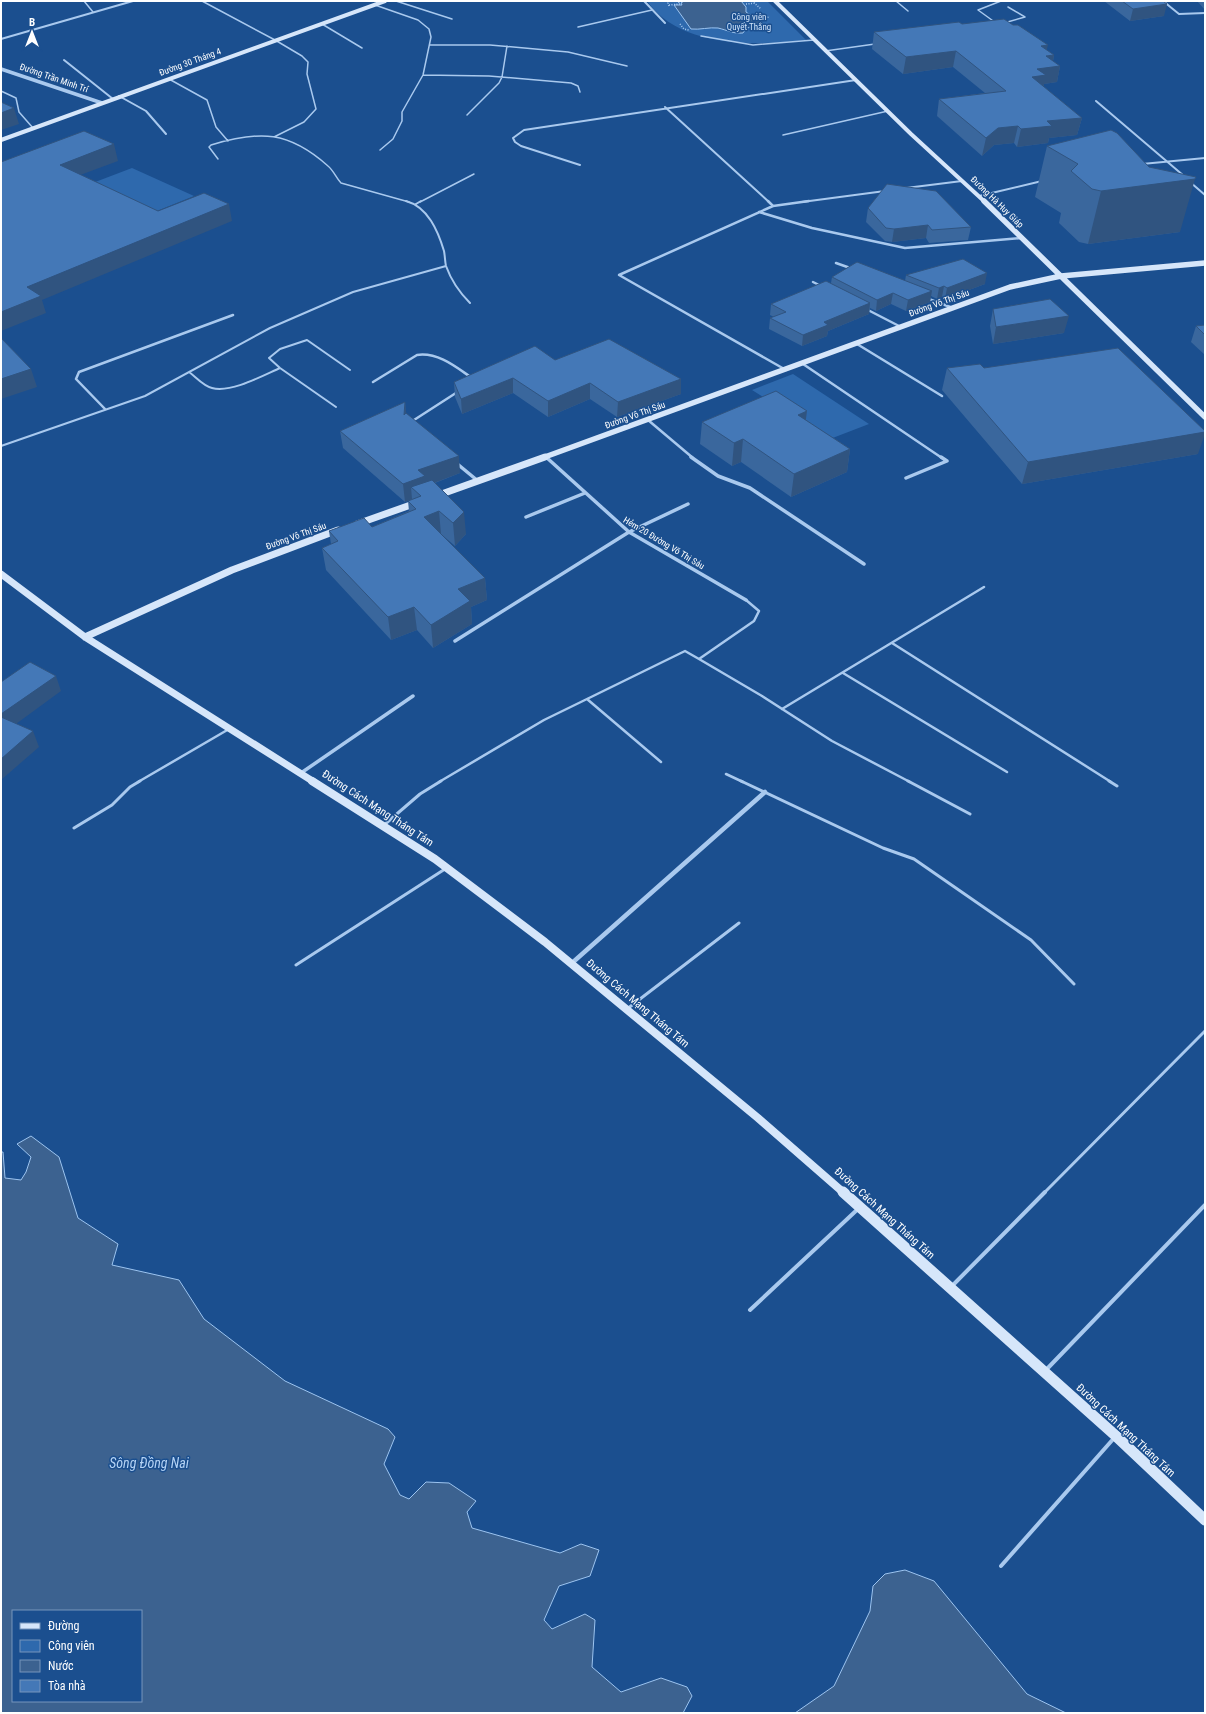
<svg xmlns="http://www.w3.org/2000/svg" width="1206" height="1714" font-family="'Roboto Condensed',sans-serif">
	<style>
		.green { fill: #2e69ad }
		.water { fill: #3c6290; stroke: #9cc4f0; fill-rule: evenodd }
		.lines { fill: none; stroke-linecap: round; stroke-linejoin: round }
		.path { stroke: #a9c9ee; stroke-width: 1.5; stroke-dasharray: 1 1.5; stroke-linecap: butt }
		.service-far4 { stroke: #a9c9ee; stroke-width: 1.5 }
		.service-far3 { stroke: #a9c9ee; stroke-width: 2 }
		.service-far2 { stroke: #a9c9ee; stroke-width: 2.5 }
		.service-far1 { stroke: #a9c9ee; stroke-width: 3 }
		.service { stroke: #a9c9ee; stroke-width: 4 }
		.minor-far3 { stroke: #a9c9ee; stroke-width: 2 }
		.minor-far2 { stroke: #a9c9ee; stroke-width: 2.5 }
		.minor-far1 { stroke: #a9c9ee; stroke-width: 3.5 }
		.minor { stroke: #a9c9ee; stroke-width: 4.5 }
		.tertiary { stroke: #a9c9ee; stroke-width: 3.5 }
		.secondary-far4 { stroke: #d6e6fa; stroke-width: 4 }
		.secondary-far3 { stroke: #d6e6fa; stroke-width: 5.5 }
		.secondary-far2 { stroke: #d6e6fa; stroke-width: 7 }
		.secondary-far1 { stroke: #d6e6fa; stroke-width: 8 }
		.secondary { stroke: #d6e6fa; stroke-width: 11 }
		.wall { fill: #3a679d }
		.shaded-wall { fill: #305480 }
		.building { fill: #4478b7; stroke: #305480 }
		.labels { text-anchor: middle; stroke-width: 3; stroke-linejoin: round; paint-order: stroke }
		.far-park-label { font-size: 9px; fill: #cfe3fa; stroke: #1b4f8f }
		.far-street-label { font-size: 9px; fill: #fff; stroke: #1b4f8f }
		.street-label { font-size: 11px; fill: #fff; stroke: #1b4f8f }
		.near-water-label { font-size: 14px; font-style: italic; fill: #b5d3f5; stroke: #1b4f8f }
	</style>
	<rect width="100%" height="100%" fill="#1b4f8f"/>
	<path class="green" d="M647 1H767L806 40C754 46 680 48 647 1Z
		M132 168 194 196 152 213 90 184Z
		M793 374 869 424 830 439 752 390Z"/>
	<path class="water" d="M684 1H741L746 7V12C752 17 761 16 763 26 756 28 747 24 743 33 733 34 727 30 718 28 709 27 700 30 691 29L674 5H682L681 3Z
		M31 1136 59 1157 78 1218 118 1244 112 1265 179 1280 204 1319 285 1381 388 1429 395 1437 384 1464 400 1495 409 1499 426 1482 449 1483 476 1501 467 1512 472 1528 560 1553 581 1544 599 1550 590 1576 559 1586 544 1620 552 1629 585 1614 595 1620 592 1667 621 1692 661 1678 687 1687 692 1696 683 1713H1V1152H3L5 1178 21 1180 26 1172 31 1157 17 1144ZM13 1611H141V1701H13Z
		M905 1570 934 1581 1027 1694 1066 1713H795L834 1686 870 1611 873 1586 885 1574Z"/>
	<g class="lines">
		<path class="path" d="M752 1 761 9
			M746 4 756 3
			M669 5 680 4 678 1
			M669 6 668 3 670 1
			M760 18 770 17
			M680 24 684 29 689 30"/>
		<path class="service-far4" d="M84 1 93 12
			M202 1 275 40 302 56 308 62 307 74 316 109 304 122 274 137
			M396 1 452 19
			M896 1 908 11
			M375 5 418 20 429 29 431 37 423 75 402 112V121L393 139 380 150
			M996 23 978 10 1001 1
			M1004 23 1025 17 1008 7
			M322 24 362 48
			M578 27 652 10
			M701 36 753 45 814 40
			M430 45H490L568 52 627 66
			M825 51 875 44
			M423 75 489 76 571 83 578 86 580 92
			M169 79 207 100 216 127 228 141
			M1 91 16 98 19 112 33 128
			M467 115 499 83 502 77 507 46
			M783 135 888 111
			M218 159 209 147 211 145C260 130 289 131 328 166 334 171 336 178 341 183L409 202
			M420 202 474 174"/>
		<path class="service-far3" d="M406 201C428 207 438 231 444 251 445 256 445 262 446 266 451 280 460 293 470 303
			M416 204 421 201
			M189 372C196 377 203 386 212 388 231 393 262 376 280 368
			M336 407 280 368 269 358 280 349 307 340 350 370
			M1 446 145 396 270 328 353 292 446 266"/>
		<path class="service-far2" d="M746 600 759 611 754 621 699 659 762 696 832 741 910 782
			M892 643 1111 782
			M843 673 1007 772
			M587 699 685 651 699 659
			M782 709 984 587
			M726 774 743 782
			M138 782 229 729
			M439 782 544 720 587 699 661 762"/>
		<path class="service-far1" d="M741 781 883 848 914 859 1031 940 1074 984
			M908 781 970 814
			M1109 781 1117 786
			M384 825 420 794 441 781
			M74 828 112 805 130 787 140 781
			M296 965 445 869
			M627 1009 739 923
			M1044 1193 1205 1031"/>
		<path class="service" d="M952 1286 1045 1192
			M750 1310 859 1208
			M1045 1371 1205 1205
			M1001 1566 1115 1437"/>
		<path class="minor-far3" d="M644 1 665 23
			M1163 1 1179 14 1205 13
			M1 39 133 1
			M64 60 113 99
			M119 96 146 111 166 134
			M1096 101 1184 176
			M665 107 769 202
			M1142 164 1205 158
			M580 165 521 146 515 142 513 138 524 130 856 80
			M1190 182 1205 195
			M906 188 962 181
			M979 196 1042 181
			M802 202 885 191"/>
		<path class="minor-far2" d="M768 201 773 206
			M759 212 812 228 905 248 1022 238
			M836 263 853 269
			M813 282 823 287
			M926 298 953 308
			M866 309 901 327
			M857 344 942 396
			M803 364 942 458
			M786 370 619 275 773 206 809 201
			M373 382 417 355C438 352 456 367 472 378
			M105 409 76 379 79 372 233 315
			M648 420 693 458
			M413 423 414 420 459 391"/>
		<path class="minor-far1" d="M546 457 629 532 746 600
			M691 457 718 476 750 488 864 564
			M455 462 478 481
			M906 478 947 461 941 457
			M526 517 585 493
			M455 641 629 532 688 504
			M301 773 413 696"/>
		<path class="minor" d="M572 963 765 792"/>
		<path class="tertiary" d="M1 69 102 103"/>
		<path class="secondary-far4" d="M775 1 911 134 985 202
			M1 140 385 1"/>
		<path class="secondary-far3" d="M984 201 1205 417
			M542 458 1010 287 1061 276 1205 263"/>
		<path class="secondary-far2" d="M436 496 545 457
			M357 524 419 502
			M1 574 85 637 314 782
			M85 637 232 570 338 530"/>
		<path class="secondary-far1" d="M312 781 435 859 545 942 758 1118 844 1193"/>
		<path class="secondary" d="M843 1192 1116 1436 1205 1520"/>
	</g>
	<path class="wall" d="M1104 1H1163L1164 16 1130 21Z
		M1197 1H1205V10Z
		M962 24 1047 50 1054 55 1053 61 1060 66 1057 82 1044 84V87L1082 118 1077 135 1049 138 1048 143 1017 147 1014 143 994 145 982 156 937 116 939 99 985 93 953 67 903 74 872 49 874 32Z
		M1111 130 1180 232 1088 244 1079 242 1059 223 1061 213 1035 197 1047 146Z
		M868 208 971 227 968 240 929 243 926 238 892 242 885 241 866 222Z
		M906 275 985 284 945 299 942 297 937 299 931 296 930 302 906 311 891 304 876 311 870 308 869 314 828 331 827 336 802 346 769 329 770 318 774 317 770 315 771 304 831 283 832 277 905 281Z
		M993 309 1064 333 993 344 990 326Z
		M1205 325V355L1191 342 1196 326Z
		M555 360 681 379V394L617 417 590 399 548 417 513 393 462 414 455 397 454 382Z
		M947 368H984L1198 454 1022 484 942 390Z
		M405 402 406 414 460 473 435 483 466 534 455 546 441 534 485 578 487 600 471 607 472 624 433 648 417 630 391 640 326 570 322 548 331 544 329 531 372 527 409 511 408 501 412 499 405 502 343 448 340 431Z
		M806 420 850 449 847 472 791 497 741 462 732 466 700 444 702 422Z"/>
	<path class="shaded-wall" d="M1167 4 1164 16 1130 21 1133 9Z
		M1048 45 1044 61 1041 46Z
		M956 51 953 67 903 74 906 57Z
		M1054 55 1052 67 1060 66 1057 82 1044 84 1043 91 1032 77 1046 56Z
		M14 108 19 124 1 130V113Z
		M1082 118 1077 135 1049 138 1048 143 1017 147 1021 129 1047 121Z
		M1018 126 1014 143 994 145 982 156 986 138 998 128Z
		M114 144 118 161 64 181 60 165Z
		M1195 179 1180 232 1088 244 1101 191Z
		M229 204 232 221 42 300 46 313 1 331V312L27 287Z
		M928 225 926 238 892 242 894 229Z
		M987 273 985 284 945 299 947 288Z
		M944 286 942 297 937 299 939 288Z
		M932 291 930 302 906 311 908 300Z
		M893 293 891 304 876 311 877 300Z
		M870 303 869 314 828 331 827 336 802 346 803 335 824 322Z
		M1069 316 1064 333 993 344 996 327Z
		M31 369 37 387 1 399V379Z
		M513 378V393L462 414 461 399Z
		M681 379V394L617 417 618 402Z
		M590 383V399L548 417V401Z
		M405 402 407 420 404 415Z
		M807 411 804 434 798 415Z
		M1205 432V434L1198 454 1022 484 1028 462Z
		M743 439 741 462 732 466 734 443Z
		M850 449 847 472 791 497 794 474Z
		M459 456 460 473 426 486 411 487 412 499 405 502 403 484 418 470Z
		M439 511 441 534 424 517Z
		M464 512 466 534 455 546 453 523Z
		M485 578 487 600 471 607 472 624 433 648 431 625 458 589Z
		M414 607 417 630 391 640 388 617Z
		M56 676 61 691 5 732 1 723V714Z
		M33 731 39 747 1 780V759Z"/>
	<path class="building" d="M1122 1H1163L1167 4 1133 9Z
		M1004 19 1013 25H1018L1048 45 1041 46 1054 55 1046 56 1060 66 1037 69 1046 75 1032 77 1082 118 1047 121 1052 126 1021 129 1018 126 998 128 986 138 939 99 1006 91 956 51 906 57 874 32 959 22 962 24Z
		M1 102 14 108 1 113Z
		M1111 130 1117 133 1149 167 1196 177 1195 179 1101 191 1092 189 1071 171 1078 164 1047 146Z
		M84 131 114 144 60 165 158 211 204 193 229 204 27 287 41 296 1 312V162Z
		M887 184 936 191 971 227 932 230 928 225 894 229 886 228 868 208Z
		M963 259 987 273 947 288 944 286 939 288 906 275Z
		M857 262 932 291 908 300 893 293 877 300 832 277Z
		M826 281 870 303 824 322 828 325 803 335 770 318 786 312 771 304Z
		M1050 299 1069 316 996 327 993 309Z
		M1205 325V335L1196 326Z
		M1 338 31 369 1 379Z
		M609 339 681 379 618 402 590 383 548 401 513 378 461 399 454 382 535 346 555 360Z
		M1118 348 1205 431V432L1028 462 947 368 980 364 984 368Z
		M776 391 807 411 798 415 850 449 794 474 743 439 734 443 702 422Z
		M405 402 404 415 406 413 459 456 418 470 425 476 403 484 340 431Z
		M432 480 464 512 453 523 439 511 424 517 485 578 458 589 470 601 431 625 414 607 388 617 322 548 338 541 329 531 364 518 372 527 416 509 408 501 421 496 411 487Z
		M30 662 56 676 1 714V682Z
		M1 717 33 731 1 759Z"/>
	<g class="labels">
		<g class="far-park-label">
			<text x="749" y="20">Công viên<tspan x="749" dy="10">Quyết Thắng</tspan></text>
		</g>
		<g class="far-street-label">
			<text transform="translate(190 62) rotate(-20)" y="3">Đường 30 Tháng 4</text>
			<text transform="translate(54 78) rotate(19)" y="3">Đường Trần Minh Trí</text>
			<text transform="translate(997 202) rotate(44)" y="3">Đường Hà Huy Giáp</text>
			<text transform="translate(939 303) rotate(-20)" y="3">Đường Võ Thị Sáu</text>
			<text transform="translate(635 415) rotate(-20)" y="3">Đường Võ Thị Sáu</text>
			<text transform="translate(296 536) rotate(-20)" y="3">Đường Võ Thị Sáu</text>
			<text transform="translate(664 543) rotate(31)" y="3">Hẻm 20 Đường Võ Thị Sáu</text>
		</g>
		<g class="street-label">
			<text transform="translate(378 808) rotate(33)" y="4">Đường Cách Mạng Tháng Tám</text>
			<text transform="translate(638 1003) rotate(40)" y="4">Đường Cách Mạng Tháng Tám</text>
			<text transform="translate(885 1213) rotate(42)" y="4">Đường Cách Mạng Tháng Tám</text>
			<text transform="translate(1126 1430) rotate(43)" y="4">Đường Cách Mạng Tháng Tám</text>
		</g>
		<g class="near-water-label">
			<text x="149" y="1468">Sông Đồng Nai</text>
		</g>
	</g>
	<rect width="1206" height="1714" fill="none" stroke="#ffffff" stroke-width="4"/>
	<rect x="12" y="1610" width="130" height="92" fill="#1b4f8f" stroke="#7695bc"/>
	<rect x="20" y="1623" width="20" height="6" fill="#d6e6fa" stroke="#7695bc"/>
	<text x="48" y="1630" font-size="12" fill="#ffffff">Đường</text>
	<rect x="20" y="1640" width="20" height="12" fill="#2e69ad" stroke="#7695bc"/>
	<text x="48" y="1650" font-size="12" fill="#ffffff">Công viên</text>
	<rect x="20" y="1660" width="20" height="12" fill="#3c6290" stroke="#7695bc"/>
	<text x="48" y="1670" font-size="12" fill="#ffffff">Nước</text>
	<rect x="20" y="1680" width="20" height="12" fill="#4478b7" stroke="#7695bc"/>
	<text x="48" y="1690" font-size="12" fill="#ffffff">Tòa nhà</text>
	<g transform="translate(32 32)" stroke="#1b4f8f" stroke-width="3" paint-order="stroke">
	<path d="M0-3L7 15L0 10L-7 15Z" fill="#ffffff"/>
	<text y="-6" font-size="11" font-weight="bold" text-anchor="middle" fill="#ffffff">B</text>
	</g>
</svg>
